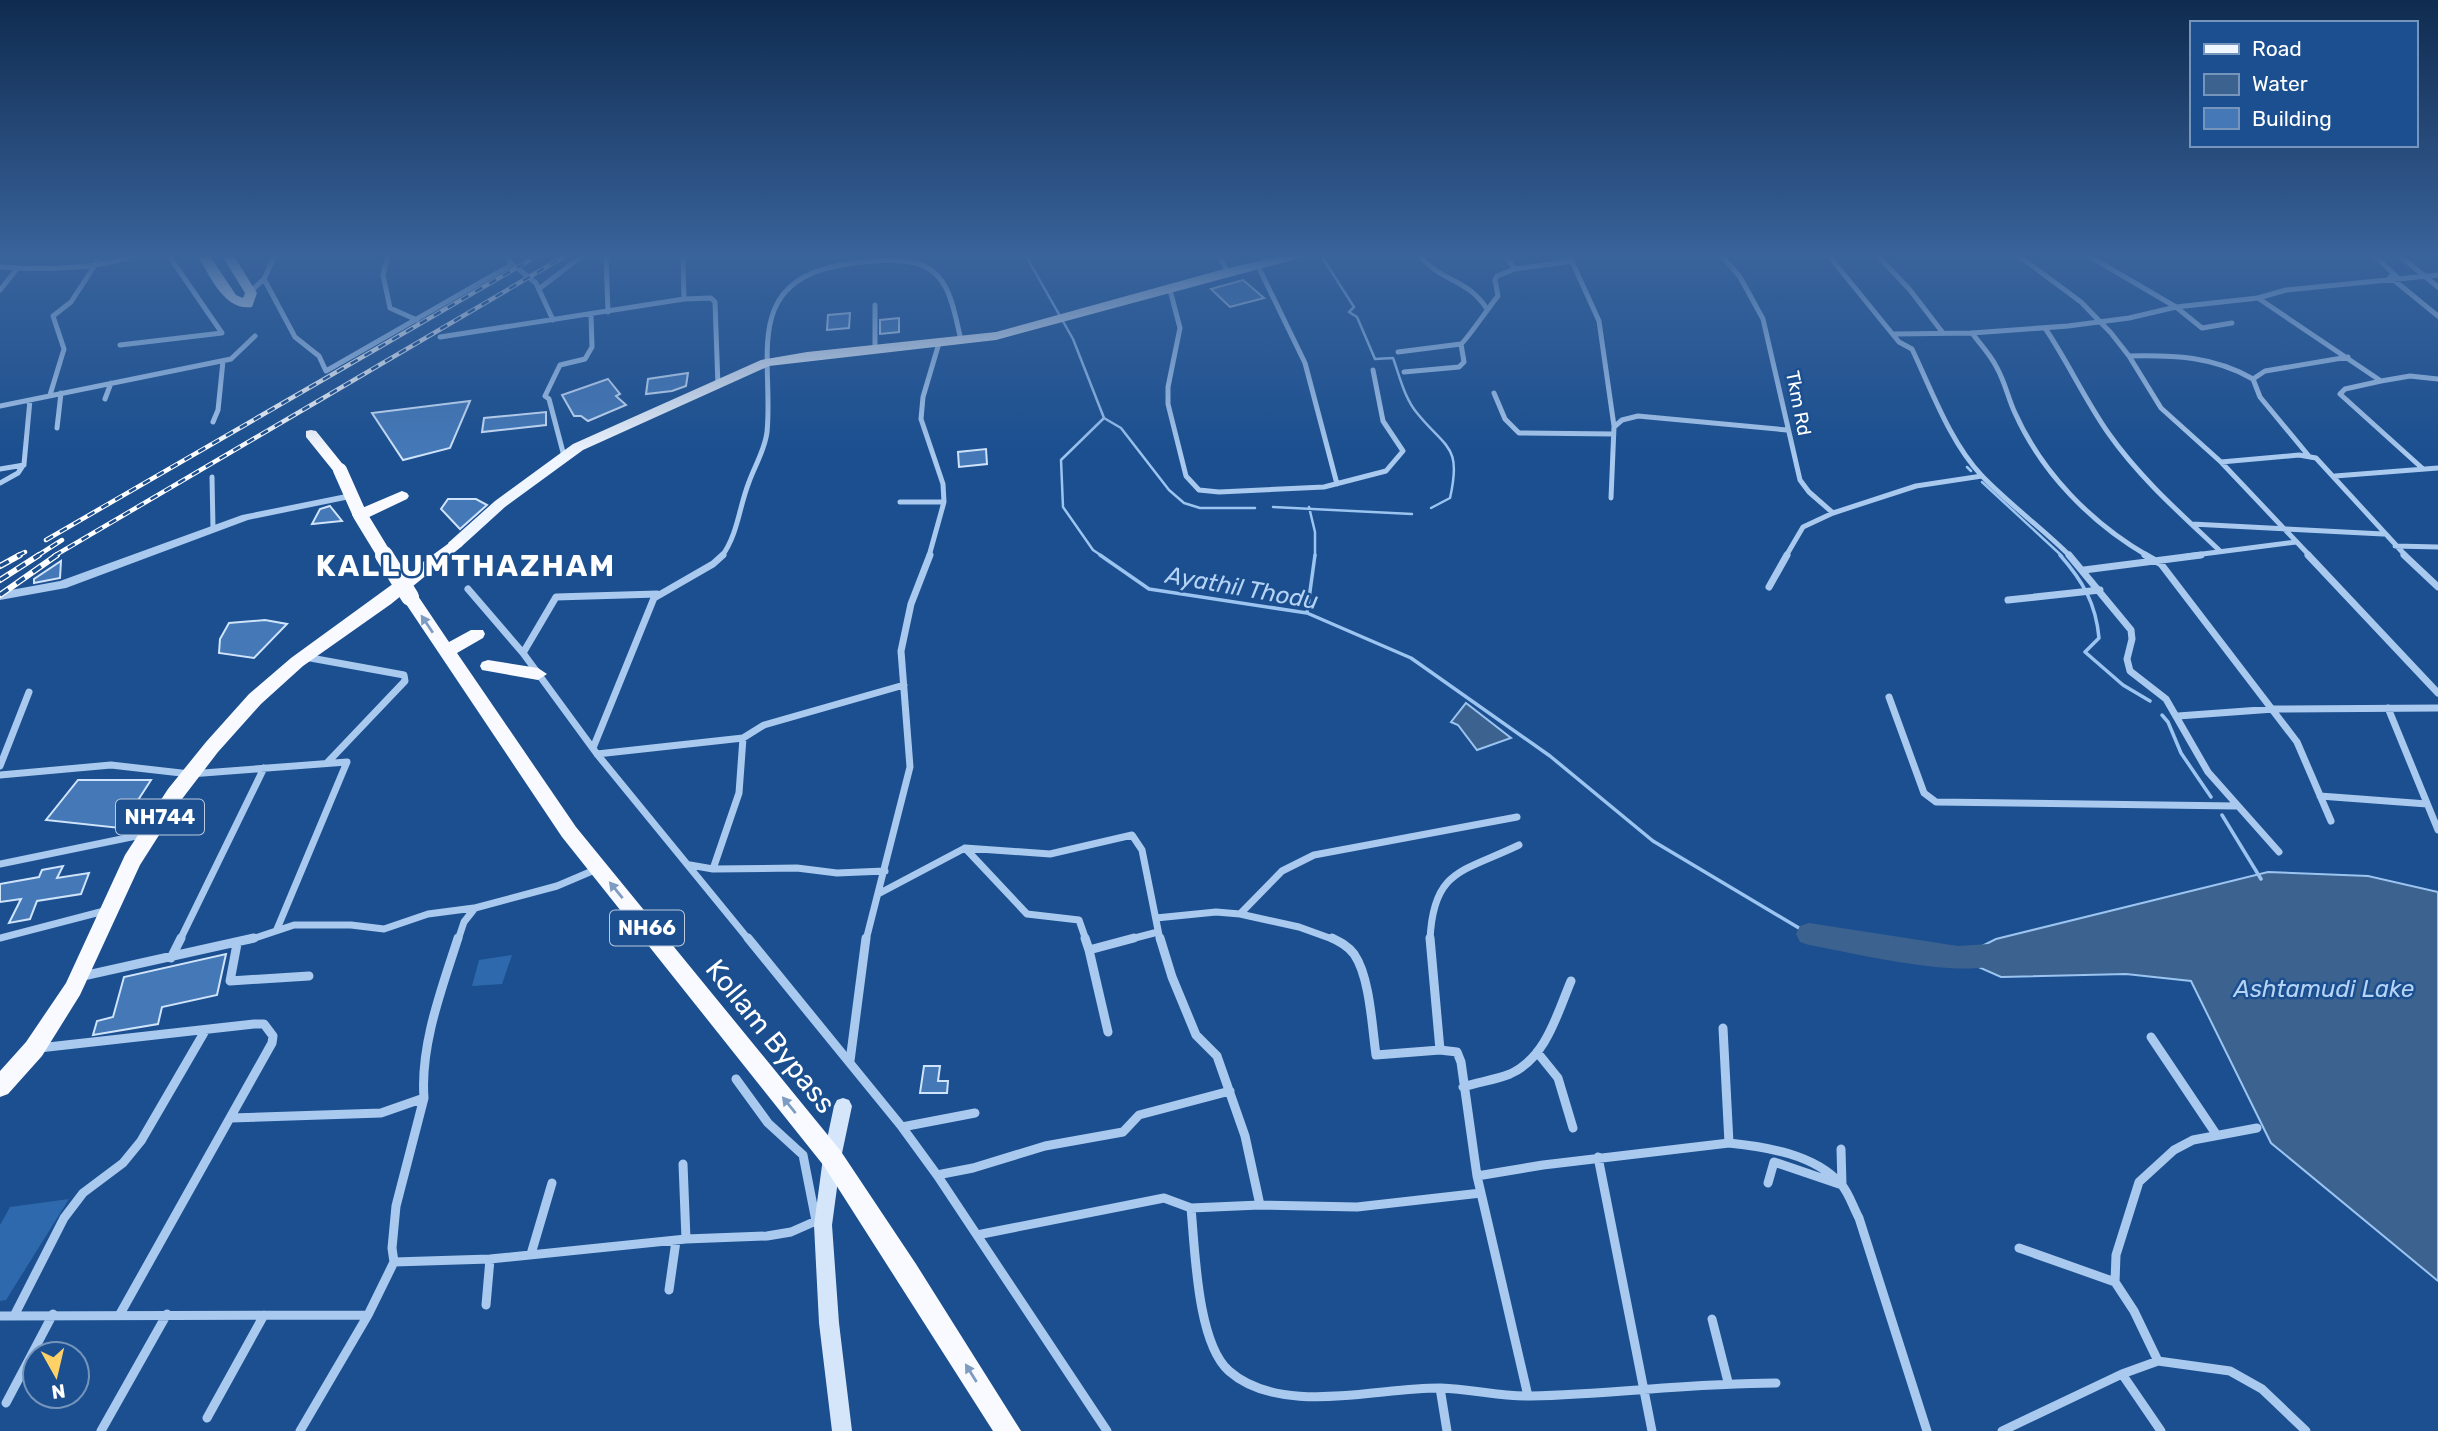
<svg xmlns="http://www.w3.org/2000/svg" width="2438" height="1431" font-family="Rubik,sans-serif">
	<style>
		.green { fill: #2e69ad }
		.water { fill: #3c6290; stroke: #9cc4f0; stroke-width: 2 }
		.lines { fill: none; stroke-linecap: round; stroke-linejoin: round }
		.stream-far1 { stroke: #9cc4f0; stroke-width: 2.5 }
		.stream { stroke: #9cc4f0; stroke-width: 3.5 }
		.river { fill: #3c6290; fill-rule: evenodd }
		.building { fill: #4478b7; stroke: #cfe3fa; stroke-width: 2 }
		.minor-far2 { stroke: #a9c9ee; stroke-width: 5 }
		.minor-far1 { stroke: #a9c9ee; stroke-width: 7 }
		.minor { stroke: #a9c9ee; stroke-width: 9 }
		.tertiary { fill: #a9c9ee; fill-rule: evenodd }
		.secondary { fill: #d6e6fa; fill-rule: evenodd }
		.primary { fill: #f0f6ff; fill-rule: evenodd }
		.trunk { fill: #f8faff; fill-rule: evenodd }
		.rail-far1-casing { stroke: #fff; stroke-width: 4.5 }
		.rail-casing { stroke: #fff; stroke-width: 6 }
		.rail-far1 { stroke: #1b4f8f; stroke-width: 2.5; stroke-dasharray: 8; stroke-linecap: butt }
		.rail { stroke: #1b4f8f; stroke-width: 3.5; stroke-dasharray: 10; stroke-linecap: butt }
		.trunk-bridge-far1 { stroke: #f8faff; stroke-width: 14 }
		.trunk-bridge { stroke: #f8faff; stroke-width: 18 }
		.oneway { fill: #7e9cc1 }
		.labels { text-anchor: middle; stroke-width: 5; stroke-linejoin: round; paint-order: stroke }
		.far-street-label { font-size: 19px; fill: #fff; stroke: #1b4f8f }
		.shield { fill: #1b4f8f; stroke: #bbcadd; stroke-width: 2 }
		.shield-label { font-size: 21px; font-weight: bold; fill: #fff }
		.water-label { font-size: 24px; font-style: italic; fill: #b5d3f5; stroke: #1b4f8f }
		.near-street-label { font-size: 28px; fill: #fff; stroke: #1b4f8f }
		.district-label { font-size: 30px; font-weight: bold; letter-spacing: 2px; fill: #fff; stroke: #1b4f8f }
	</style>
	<rect width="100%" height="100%" fill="#1b4f8f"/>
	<path class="green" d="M512 955 502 984 472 986 479 960Z
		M69 1199 6 1300 0 1301V1225L10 1207Z"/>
	<path class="water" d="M1466 703 1511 738 1477 750 1458 725 1451 722Z
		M2268 872 2368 876 2438 892V1281L2271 1143 2191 981 2126 974 2001 977 1958 958 1996 939Z"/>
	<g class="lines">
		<path class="stream-far1" d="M1026 256 1073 339 1104 418 1061 460 1063 507 1093 550 1102 556
			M1322 257 1354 307 1349 312 1357 317 1375 359 1393 358C1400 377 1404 397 1417 413 1446 449 1462 445 1450 498L1431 508
			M1104 418 1121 428 1169 490 1184 503 1200 508H1255
			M1967 467 1971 471
			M1982 482 2062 556
			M1273 507 1412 514
			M1309 507 1315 532V556"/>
		<path class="stream" d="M1100 555 1149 589 1307 613 1411 658 1550 756 1653 841 1809 934
			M2060 555C2083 581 2096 604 2099 638L2085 652 2123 685 2150 701
			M1307 613 1315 555
			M2162 715 2168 722 2181 753 2211 797
			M2222 815 2261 879"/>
		<path class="river" d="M1809 923 1958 946 1989 944 1998 948 2002 956 1998 964C1959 979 1854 953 1809 945L1800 942 1796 934 1800 926Z"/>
	</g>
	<path class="building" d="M1243 280 1264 298 1230 307 1211 289Z
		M850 313 849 328 827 330 828 315Z
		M899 318V332L880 334V320Z
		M688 373 686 386 672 391 646 394 648 379Z
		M608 379 620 394 616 396 626 405 588 421 581 416H574L562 395Z
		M470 401 450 448 403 460 372 413Z
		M546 412V425L482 432 484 418Z
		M986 449 987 464 959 467 958 452Z
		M448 499H476L487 505 460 529 441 509Z
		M330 506 342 521 312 524 320 509Z
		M61 561 60 578 34 583V579Z
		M265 620 287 624 254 658 219 653 220 639 229 623Z
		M78 780H151L120 828 46 820Z
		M63 866 57 878 89 873 81 894 37 901 30 919 9 923 21 899 0 902V884L39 877 42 870Z
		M226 954 217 995 162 1007 158 1024 93 1035 97 1021 113 1017 124 977Z
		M924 1066H940L938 1081H948L947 1093H920Z"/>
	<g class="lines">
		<path class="minor-far2" d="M388 256 383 275 390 308 417 320
			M507 256 512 264 536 283 553 320
			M606 256 608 312
			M683 256 684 299
			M1219 256 1228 272
			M1420 256C1441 282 1467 278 1487 309
			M1505 256 1515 269
			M1722 256 1740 277 1763 319 1800 480 1809 492 1833 513
			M1829 256 1899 342 1912 349C1932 391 1950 442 1982 476 2010 505 2042 528 2070 556
			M1878 256 1910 290 1943 333
			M2019 256 2081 302 2111 333 2129 356 2161 408 2221 462 2310 556
			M2089 256 2176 307 2202 328 2232 323
			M2375 256 2397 277
			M2400 256 2438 287
			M1570 257 1599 321 1614 426
			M1258 266 1305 363 1337 484
			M0 267C43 270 93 270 134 256
			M2390 277 2438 316
			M264 279 295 337 319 356 326 371 511 265
			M540 288 582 256
			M0 290 17 269
			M1170 290 1180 328 1168 387V404L1186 476 1199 490 1219 492 1324 487 1386 471 1403 451 1383 421 1373 370
			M251 291 264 279 275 256
			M2258 298 2381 381 2410 376 2438 379
			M875 305V349
			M2045 328C2068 362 2085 400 2109 434 2140 478 2181 514 2220 551
			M1972 333C1980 344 1991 355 1997 368 2005 382 2008 398 2015 413 2042 473 2091 523 2148 556
			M1894 334 1972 333 2068 326 2129 318 2176 307 2258 298 2286 290 2438 275
			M440 337 684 299 711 298 715 302 718 386
			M120 345 222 333 169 256
			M1398 352 1461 344C1466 341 1491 304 1498 296L1495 280 1497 276 1515 269 1571 261
			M2129 356C2174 355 2213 356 2253 379
			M1404 372 1459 367 1464 362 1461 344
			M2381 381 2345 389 2340 394 2422 468
			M1494 393 1505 419 1519 433 1614 434
			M50 395 64 349 53 316 71 302 97 262
			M105 399 111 383
			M0 406 231 359 255 336
			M213 422 218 410 223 361
			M57 428 61 393
			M2308 455 2260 397 2253 379 2265 371 2348 357
			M564 456 549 399 545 396 560 365 585 359 592 347 591 314
			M2221 462 2299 455 2316 458 2406 556
			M0 469 24 465
			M2335 476 2438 468
			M212 477 213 528
			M0 483 18 473 24 464 30 400
			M1611 498 1614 427 1622 420 1638 416 1787 430
			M900 502H944
			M2192 524 2383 534
			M2395 546 2438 547
			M722 556C738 534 739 507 749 482 755 465 765 450 767 432 774 363 742 285 836 266 860 262 886 258 910 262 950 268 953 308 961 340
			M929 556 944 502 943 484 921 419 923 397 939 343
			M1786 556 1803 527 1833 513 1916 486 1982 476
			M2187 556 2296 542"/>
		<path class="minor-far1" d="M2069 555 2131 630 2132 639 2127 659 2130 671 2166 699 2208 772 2279 852
			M2145 555 2161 564 2297 742 2331 821
			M2308 555 2438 693
			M2404 555 2438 587
			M2084 570 2201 555
			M1769 587 1787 555
			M468 589 523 653 597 754 749 940
			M2008 600 2100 590
			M523 653 556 597 657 594
			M305 657 404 675 405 681 327 763
			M1889 697 1924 793 1936 802 2236 806
			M2388 708 2438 830
			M2178 716 2274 709 2438 708
			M593 748 654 598 713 564 723 555
			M597 754 743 738 764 725 904 685
			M0 766 29 692
			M0 775 111 765 190 774 347 762 277 929
			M2320 796 2427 804
			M965 848 1050 854 1132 835 1142 850 1160 940
			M0 864 146 834
			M690 865 713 869 797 868 837 873 885 871
			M713 869 739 793 743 738
			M880 893 965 848 1027 914 1079 920 1086 940
			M1240 914 1299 927 1335 940
			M1156 918 1216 912 1240 914 1282 871 1314 855 1517 817
			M0 938 108 910
			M180 940 264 768
			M249 940 294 925H351L384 929 428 914 474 908
			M458 940 464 922 475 908 557 886 597 869
			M866 940 910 767 901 651 911 604 930 555
			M1127 940 1158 932
			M1430 940C1433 869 1463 872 1519 845"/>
		<path class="minor" d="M748 938 902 1127 937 1175 1107 1431
			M1085 938 1089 950 1134 938
			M1160 938 1172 977 1196 1035 1217 1056 1245 1136 1260 1205
			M1332 938C1340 942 1348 946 1354 954 1370 977 1372 1027 1376 1055L1440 1050 1457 1052 1461 1062 1477 1176
			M1430 938 1440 1050
			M237 944 230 981 309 976
			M1089 950 1108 1032
			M171 958 181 938
			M83 976 254 938
			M1723 1028 1729 1143
			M2151 1037 2216 1134
			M39 1048 254 1024H264L273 1036 272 1043 120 1314
			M1537 1052 1558 1078 1573 1128
			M850 1061 866 938
			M736 1079 768 1123 803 1155 816 1221
			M1463 1087C1478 1082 1495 1080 1510 1074 1546 1058 1557 1014 1571 981
			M231 1118 381 1113 424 1098
			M902 1127 975 1113
			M1598 1157 1652 1431
			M683 1164 686 1239
			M937 1175 973 1168 1045 1146 1123 1132 1139 1115 1230 1091
			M1768 1183 1774 1162 1842 1185 1841 1149
			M1481 1193 1528 1396
			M1191 1208C1195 1249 1197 1343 1229 1371 1281 1417 1379 1387 1441 1388 1472 1389 1501 1397 1531 1396 1613 1394 1694 1383 1776 1383
			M977 1235 1164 1198 1191 1208 1260 1205 1357 1207 1481 1193 1477 1176 1543 1165 1729 1143C1767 1147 1814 1154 1841 1184 1849 1193 1853 1207 1859 1218L1927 1431
			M2019 1248 2115 1282
			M531 1254 552 1183
			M394 1262 490 1259 686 1239 767 1236 791 1232 816 1221 823 1225
			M669 1290 676 1241
			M486 1305 490 1259
			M15 1314 64 1218 83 1193 123 1163 141 1141 205 1031
			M0 1316 368 1315
			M1712 1319 1728 1382
			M2158 1361 2134 1311 2115 1282 2116 1255 2139 1182 2174 1150 2193 1140 2257 1128
			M2122 1374 2161 1431
			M1440 1388 1447 1431
			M6 1403 53 1314
			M207 1418 264 1315
			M101 1431 167 1314
			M300 1431 368 1315 394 1262 392 1248 396 1206 424 1098C420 1045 442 988 458 938
			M2002 1431 2122 1374 2158 1361 2230 1371 2262 1389 2306 1431"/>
		<path class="tertiary" d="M351 493 356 496 355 498 248 520 66 588 0 600V592L60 581 242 515Z"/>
		<path class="secondary" d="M843 1098 849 1100 852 1106 841 1158 832 1225 839 1323 852 1431H832L819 1323 814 1225 823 1158 834 1106 837 1100Z"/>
		<path class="primary" d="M1284 256H1307L996 340 769 366 583 450 505 507 461 547H451L448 543 495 501 573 444 761 360 807 352 996 332 1224 269Z"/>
		<path class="trunk" d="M198 256H210L236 295 243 298 245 293 222 256H234L257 293 252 307C224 311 210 276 198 256Z
			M311 430 316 431 345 467 347 470 345 473H335L306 437V431Z
			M402 491 407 493 409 496 407 499 365 519H355L352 515 355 511Z
			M456 538 461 539 464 543 461 547 391 604 303 666 261 704 218 752 182 799 140 865 80 995 42 1056 8 1094 0 1097V1071L26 1042 66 983 125 855 168 789 206 742 249 694 291 658Z
			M410 591 416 593 449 642 471 630H483L485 634 483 638 457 653 576 827 840 1150 916 1264 1021 1431H993L824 1166 562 837 404 601 402 597 404 593Z
			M488 660 538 668 547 674 538 680 482 670 480 666 482 662Z"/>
		<defs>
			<path id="rail-far1" d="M46 540 537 256
				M17 556 25 552
				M37 556 62 540
				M54 556 565 256"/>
			<path id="rail" d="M0 566 20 555
				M0 580 39 555
				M0 595 57 555"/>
		</defs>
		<use href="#rail-far1" class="rail-far1-casing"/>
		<use href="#rail" class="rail-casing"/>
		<use href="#rail-far1" class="rail-far1"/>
		<use href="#rail" class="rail"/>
		<path class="trunk-bridge-far1" d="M340 470 360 515 385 556"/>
		<path class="trunk-bridge" d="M384 555 410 597"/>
	</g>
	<defs><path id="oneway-solid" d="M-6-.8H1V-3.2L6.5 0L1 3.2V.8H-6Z" transform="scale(1.75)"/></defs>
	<g class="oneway">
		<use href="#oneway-solid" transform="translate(427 624) rotate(-124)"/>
		<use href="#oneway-solid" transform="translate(616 890) rotate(-129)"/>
		<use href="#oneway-solid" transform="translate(789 1105) rotate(-129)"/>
		<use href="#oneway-solid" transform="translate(971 1373) rotate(-122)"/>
	</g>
	<linearGradient id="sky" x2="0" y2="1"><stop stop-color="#0f2b4f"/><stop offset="0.56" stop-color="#39639b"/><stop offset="1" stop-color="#39639b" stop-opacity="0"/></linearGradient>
	<rect width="2438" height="456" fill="url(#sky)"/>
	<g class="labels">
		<g class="far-street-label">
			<text transform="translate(1799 403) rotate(79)" y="7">Tkm Rd</text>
		</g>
		<g class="shield">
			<rect x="116" y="799.5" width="88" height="35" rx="5"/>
			<rect x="610" y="910.5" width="74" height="35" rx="5"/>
		</g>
		<g class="shield-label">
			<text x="160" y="824">NH744</text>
			<text x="647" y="935">NH66</text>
		</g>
		<g class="water-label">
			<text transform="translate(1242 588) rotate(10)" y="8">Ayathil Thodu</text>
			<text x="2324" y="997">Ashtamudi Lake</text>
		</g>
		<g class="near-street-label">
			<text transform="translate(771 1036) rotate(51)" y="10">Kollam Bypass</text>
		</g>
		<g class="district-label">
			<text x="466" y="576">KALLUMTHAZHAM</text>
		</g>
	</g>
	<rect x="2190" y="21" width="228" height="126" fill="#1b4f8f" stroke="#7695bc" stroke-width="2"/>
	<rect x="2204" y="44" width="35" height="10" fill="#f0f6ff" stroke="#7695bc" stroke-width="2"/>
	<text x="2252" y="56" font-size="21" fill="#ffffff">Road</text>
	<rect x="2204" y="74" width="35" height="21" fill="#3c6290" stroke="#7695bc" stroke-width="2"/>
	<text x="2252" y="91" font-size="21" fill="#ffffff">Water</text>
	<rect x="2204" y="108" width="35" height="21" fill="#4478b7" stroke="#7695bc" stroke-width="2"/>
	<text x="2252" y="126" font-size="21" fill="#ffffff">Building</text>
	<g transform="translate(56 1375) rotate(172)"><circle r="33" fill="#1b4f8f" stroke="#7695bc" stroke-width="2"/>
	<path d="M0-5L12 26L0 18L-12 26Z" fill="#ffd166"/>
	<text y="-10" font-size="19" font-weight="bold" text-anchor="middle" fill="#ffffff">N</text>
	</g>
</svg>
